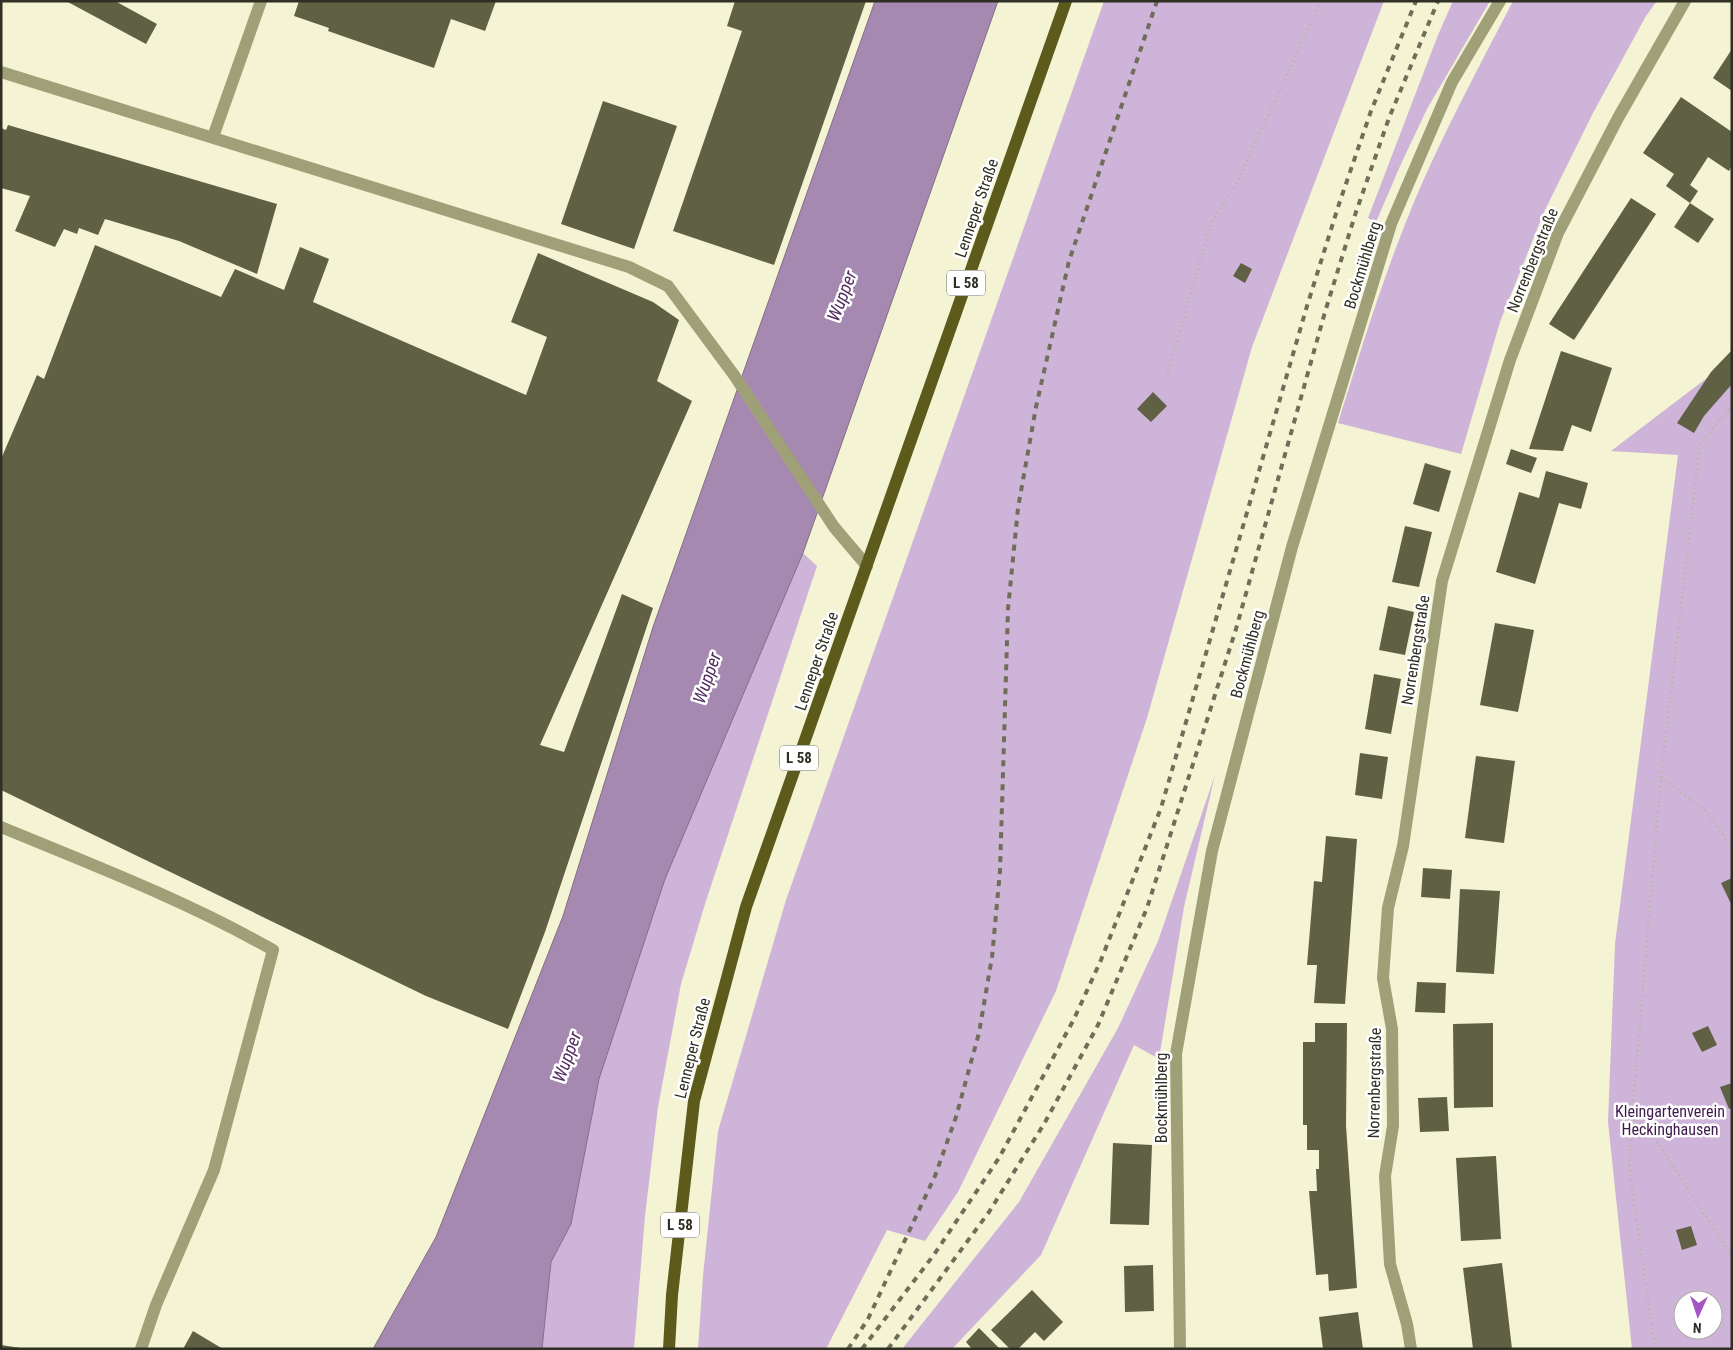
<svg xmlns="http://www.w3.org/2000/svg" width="1733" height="1350" font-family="'Roboto Condensed',sans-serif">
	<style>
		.green { fill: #ceb4d8; fill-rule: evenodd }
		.water { fill: #a589b0; stroke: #826e86 }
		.building { fill: #606045 }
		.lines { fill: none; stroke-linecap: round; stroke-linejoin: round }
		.path { stroke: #b6b69c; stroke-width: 3; stroke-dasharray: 1 4; stroke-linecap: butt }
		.minor { stroke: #9fa078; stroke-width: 12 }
		.major { stroke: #5c5b1b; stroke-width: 12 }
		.rail { stroke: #6e6e5b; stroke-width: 4; stroke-dasharray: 6 6; stroke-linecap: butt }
		.labels { text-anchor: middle; stroke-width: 5; stroke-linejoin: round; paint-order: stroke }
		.shield { fill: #fff; stroke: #6d6d65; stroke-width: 1 }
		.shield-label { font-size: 15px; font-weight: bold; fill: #2f2f23 }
		.street-label { font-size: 16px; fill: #2f2f23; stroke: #fff }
		.park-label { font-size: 16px; fill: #3e194b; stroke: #fff }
		.water-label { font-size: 18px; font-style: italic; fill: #522d5f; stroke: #fff }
	</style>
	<rect width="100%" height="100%" fill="#f4f4d4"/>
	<path class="green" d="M1104 1H1384L1252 347 1147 718 1056 991 958 1192 925 1241 887 1230 826 1349H698L703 1276 718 1131 786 900Z
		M1453 1H1490L1427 109 1401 164 1376 222 1368 218 1438 35Z
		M1513 1H1657L1646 16 1593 113 1544 212 1500 322 1461 454 1338 423C1361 349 1384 274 1414 202 1443 133 1479 67 1513 1Z
		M1732 355V1349H1632L1608 1122 1615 944 1678 455 1611 451 1724 365ZM1683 1300H1713V1330H1683Z
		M803 553 817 566 705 904 681 984 658 1107 645 1216 634 1349H542L551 1262 571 1224 599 1079 665 879Z
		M1215 775 1184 907 1159 1059 1134 1045 1041 1255 952 1349H902L1019 1202 1118 1028 1158 941Z"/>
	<path class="water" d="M875 1H998L803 553 665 879 599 1079 571 1224 551 1262 542 1349H373L436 1237 563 916 653 627Z"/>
	<path class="building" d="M66 1H115L157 24 146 44Z
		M299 1H496L485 31 451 19 434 68 328 31 329 28 294 16Z
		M735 1H866L774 265 673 231 742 31 727 26Z
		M1732 49V91L1713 78Z
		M1681 97 1732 132V166L1729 171 1708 157 1690 185 1698 191 1690 203 1666 186 1674 174 1643 153Z
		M603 101 677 126 634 249 561 224Z
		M8 125 277 204 257 274 179 241 105 219 98 235 79 228 77 234 64 229 55 247 15 231 30 196 1 188V128L6 130Z
		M1631 198 1656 214 1574 340 1549 324Z
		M1690 203 1714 219 1698 243 1674 227Z
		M95 245 221 297 235 269 284 290 300 247 329 259 313 302 526 395 547 337 511 322 538 253 653 302 679 320 657 381 692 401 540 745 564 752 622 594 653 608 545 932 508 1029 426 996 1 790V459L37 375 44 379Z
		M1241 263 1252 269 1245 283 1233 276Z
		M1732 350V384L1704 416 1694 433 1677 423 1711 372Z
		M1561 351 1612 368 1591 432 1572 425 1563 451 1529 449Z
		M1153 392 1167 406 1151 422 1137 409Z
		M1511 449 1537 458 1531 473 1506 464Z
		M1425 463 1451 471 1439 512 1413 504Z
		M1546 471 1588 483 1581 509 1559 503 1535 584 1496 572 1519 492 1539 498Z
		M1405 526 1432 532 1419 587 1392 582Z
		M1388 606 1414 612 1405 655 1379 650Z
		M1495 623 1534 630 1518 712 1480 705Z
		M1374 674 1401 679 1391 734 1365 729Z
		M1360 753 1388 757 1382 799 1355 795Z
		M1476 756 1515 761 1504 843 1465 838Z
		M1326 836 1357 839 1345 1004 1314 1003 1317 965H1307L1314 881 1322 882Z
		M1423 868 1452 870 1450 899 1421 897Z
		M1732 878V906L1721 883Z
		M1460 889 1500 891 1494 974 1456 972Z
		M1417 982 1446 983 1445 1013 1415 1012Z
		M1315 1023H1347L1346 1125 1357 1288 1329 1291 1328 1274 1316 1275 1309 1191H1317L1316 1169H1319V1150H1307V1125H1303V1042H1315Z
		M1493 1023V1107L1454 1108 1453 1024Z
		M1708 1026 1717 1045 1702 1052 1692 1033Z
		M1732 1083V1108L1729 1109 1720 1087Z
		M1447 1097 1449 1131 1420 1132 1418 1098Z
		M1113 1143 1152 1145 1149 1225 1110 1224Z
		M1496 1156 1501 1239 1461 1241 1456 1158Z
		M1691 1226 1697 1245 1682 1250 1676 1230Z
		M1502 1263 1512 1349H1473L1463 1268Z
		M1153 1265 1154 1311 1125 1312 1124 1266Z
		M1032 1290 1063 1322 1044 1341 1035 1332 1018 1349H1010L991 1330Z
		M1358 1312 1363 1349H1323L1319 1317Z
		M979 1328 1000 1349H972L966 1342Z
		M193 1331 223 1349H183Z
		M1 1345 21 1348V1349H1Z"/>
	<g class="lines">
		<path class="path" d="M1167 375 1211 223 1234 189 1321 1
			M1661 777 1707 812 1732 848
			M1632 1117 1654 1137 1732 1256
			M1655 1349 1629 1167 1632 1116 1661 777 1700 444 1732 406"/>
		<path class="minor" d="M1 72 629 267 668 286 734 375 834 527 867 566
			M213 137 261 1
			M1 827C93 865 187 901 273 950L214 1170 156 1305 141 1349
			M1180 1349 1176 1054 1212 851 1292 547 1391 224 1452 82 1500 1
			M1411 1349 1407 1324 1390 1264 1385 1176 1393 1126 1392 1029 1383 978 1388 908 1403 846 1442 581 1510 360 1558 233 1618 118 1685 1"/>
		<path class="major" d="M669 1349 672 1295 694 1101 746 907 1066 1"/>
		<path class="rail" d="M848 1349 868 1319 935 1176 956 1117 979 1033 992 957 1000 871 1008 609 1018 508 1036 407 1069 261 1157 1
			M862 1349 933 1256 999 1158 1074 1019 1101 960 1161 808 1307 306 1339 204 1371 111 1416 1
			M888 1349 989 1212 1044 1124 1098 1025 1147 908 1236 629 1325 312 1356 212 1389 118 1438 1"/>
	</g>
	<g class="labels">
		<g class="shield">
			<rect x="947" y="270.5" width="38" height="25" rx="4"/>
			<rect x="780" y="745.5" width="38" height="25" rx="4"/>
			<rect x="661" y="1212.5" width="38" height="25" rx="4"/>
		</g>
		<g class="shield-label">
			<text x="966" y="288">L 58</text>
			<text x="799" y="763">L 58</text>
			<text x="680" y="1230">L 58</text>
		</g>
		<g class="street-label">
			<text transform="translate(976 208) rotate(-71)" y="6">Lenneper Straße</text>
			<text transform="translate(1532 260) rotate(-68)" y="6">Norrenbergstraße</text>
			<text transform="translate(1362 265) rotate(-73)" y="6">Bockmühlberg</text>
			<text transform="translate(1415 650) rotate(-81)" y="6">Norrenbergstraße</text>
			<text transform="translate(1247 654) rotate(-75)" y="6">Bockmühlberg</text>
			<text transform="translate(816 661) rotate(-71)" y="6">Lenneper Straße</text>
			<text transform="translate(692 1048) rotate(-76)" y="6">Lenneper Straße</text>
			<text transform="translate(1374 1083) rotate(-89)" y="6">Norrenbergstraße</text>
			<text transform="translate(1161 1098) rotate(-90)" y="6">Bockmühlberg</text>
		</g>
		<g class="park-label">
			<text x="1670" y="1117">Kleingartenverein<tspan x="1670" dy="18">Heckinghausen</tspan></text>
		</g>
		<g class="water-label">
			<text transform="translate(842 296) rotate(-69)" y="6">Wupper</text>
			<text transform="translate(707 678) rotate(-71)" y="6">Wupper</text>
			<text transform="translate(567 1057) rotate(-70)" y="6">Wupper</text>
		</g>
	</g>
	<rect width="1733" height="1350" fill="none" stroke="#2f2f23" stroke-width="5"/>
	<g transform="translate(1698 1315) rotate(183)"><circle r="24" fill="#ffffff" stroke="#acaca7"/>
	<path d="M0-4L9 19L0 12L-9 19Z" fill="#a653c3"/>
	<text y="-8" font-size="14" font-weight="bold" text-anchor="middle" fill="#2f2f23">N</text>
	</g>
</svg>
